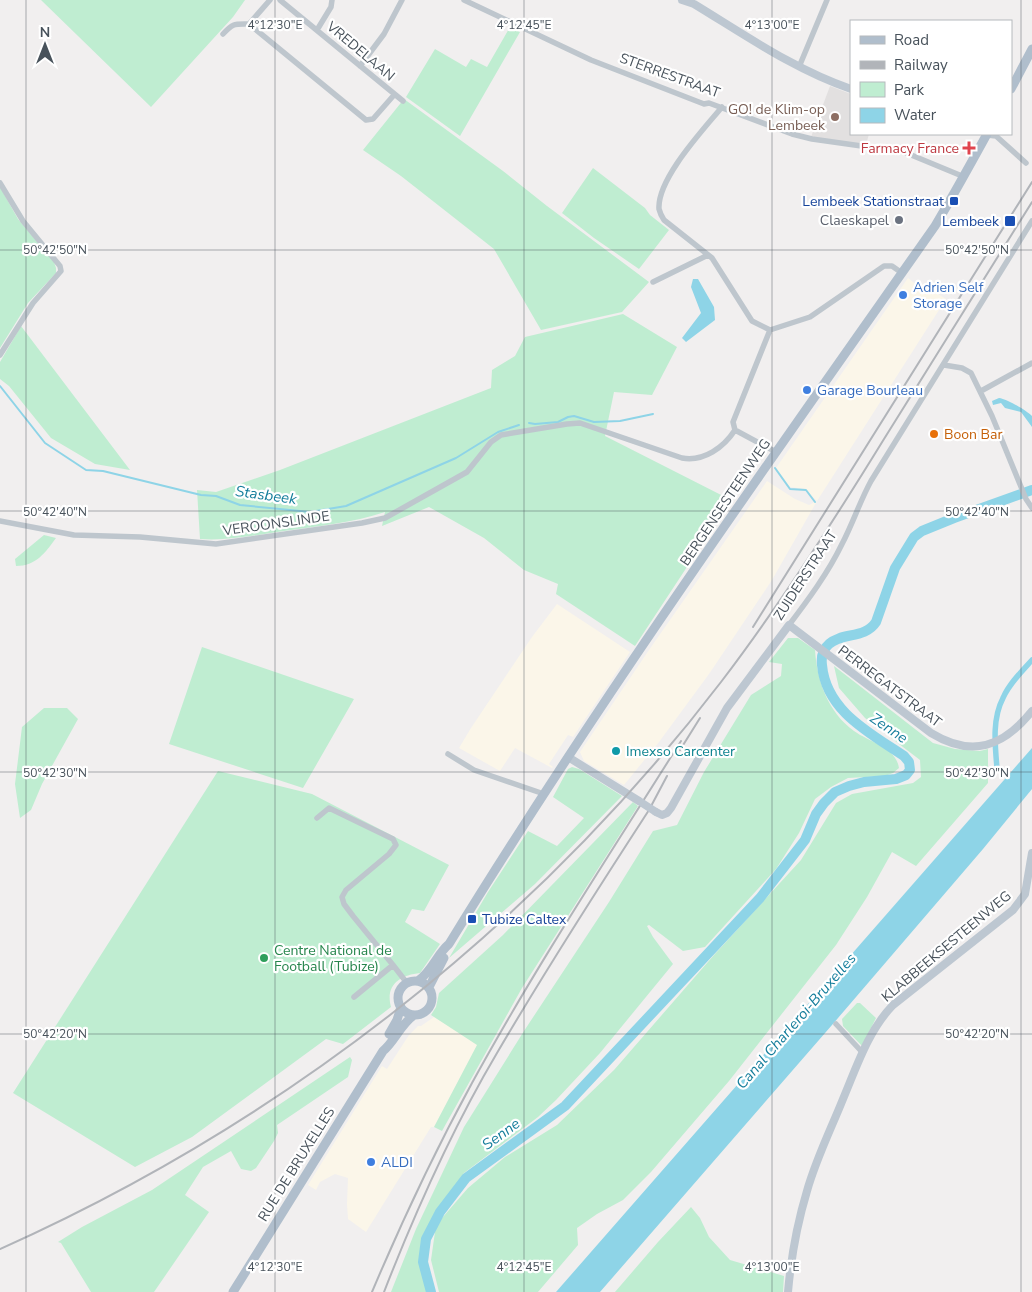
<svg xmlns="http://www.w3.org/2000/svg" width="1032" height="1292" font-family="'Nunito Sans',sans-serif">
	<style>
		.commercial { fill: #fbf6e9 }
		.education { fill: #e2e0e0 }
		.green { fill: #bfedd1 }
		.water { fill: #8ed4e7 }
		.lines { fill: none; stroke-linecap: round; stroke-linejoin: round }
		.stream { stroke: #8ed4e7; stroke-width: 2 }
		.canal { stroke: #8ed4e7; stroke-width: 5.5 }
		.river { stroke: #8ed4e7; stroke-width: 10 }
		.street { stroke: #bec6cd; stroke-width: 5.5 }
		.secondary { stroke: #bdc7d1; stroke-width: 8 }
		.primary { stroke: #b0becc; stroke-width: 9 }
		.rail { stroke: #b1b4b9; stroke-width: 2 }
		.secondary-bridge { stroke: #bdc7d1; stroke-width: 8 }
		.ticks { fill: none; stroke: #48525b; stroke-width: 1; stroke-opacity: 0.45 }
		.education-dot { fill: #8d6e63; stroke: #fff; stroke-width: 2 }
		.health-dot { fill: #e0444e; stroke: #fff; stroke-width: 2 }
		.transit-dot { fill: #1a4fb4; stroke: #fff; stroke-width: 2 }
		.worship-dot { fill: #6b7280; stroke: #fff; stroke-width: 2 }
		.shop-dot { fill: #3f7fe0; stroke: #fff; stroke-width: 2 }
		.food-dot { fill: #e8710a; stroke: #fff; stroke-width: 2 }
		.culture-dot { fill: #0f9aa8; stroke: #fff; stroke-width: 2 }
		.leisure-dot { fill: #2e9e5b; stroke: #fff; stroke-width: 2 }
		.labels { text-anchor: middle; stroke-width: 4.5; stroke-linejoin: round; paint-order: stroke }
		.street-label { font-size: 14px; fill: #48525b; stroke: #fff }
		.education-label { font-size: 14px; fill: #785e54; stroke: #fff; text-anchor: end }
		.health-label { font-size: 14px; fill: #be3a42; stroke: #fff; text-anchor: end }
		.transit-label { font-size: 14px; fill: #164399; stroke: #fff; text-anchor: end }
		.worship-label { font-size: 14px; fill: #5b616d; stroke: #fff; text-anchor: end }
		.shop-label { font-size: 14px; fill: #366cbe; stroke: #fff; text-anchor: start }
		.food-label { font-size: 14px; fill: #c56008; stroke: #fff; text-anchor: start }
		.culture-label { font-size: 14px; fill: #0d838f; stroke: #fff; text-anchor: start }
		.leisure-label { font-size: 14px; fill: #27864d; stroke: #fff; text-anchor: start }
		.water-label { font-size: 15px; font-style: italic; fill: #147d9b; stroke: #fff }
		.ticks-label { font-size: 12px; text-anchor: middle; fill: #48525b; stroke: #fff; stroke-width: 4.5; stroke-linejoin: round; paint-order: stroke }
	</style>
	<rect width="100%" height="100%" fill="#f1efef"/>
	<path class="commercial" d="M908 278 919 287 922 284 946 299 817 501 772 580 709 674 659 742 624 785 584 761 580 752 649 650 767 481 795 499 809 505 817 501 805 489 790 487 776 468Z
		M557 604 630 652 573 737 568 735 549 764 553 767 552 768 515 748 500 771 459 748 471 728 532 637Z
		M434 1017 478 1044 434 1127H431L366 1232 348 1219 347 1204 348 1178 335 1174 320 1182 316 1190 308 1185 382 1066 387 1069 409 1035 418 1026H421Z"/>
	<path class="education" d="M830 86 851 94V134H869L866 145 811 137Z"/>
	<path class="green" d="M41 0H245L233 17 151 107Z
		M510 27 520 32 460 136 406 97 435 49 466 67 471 59 487 67Z
		M404 99 503 171 547 206 649 282 622 312 541 330 494 249 401 176 363 150Z
		M593 168 645 208 650 215 669 230 639 269 594 238 562 213Z
		M0 187 18 219 54 262 56 268V273L28 303 0 348Z
		M623 314 677 347 652 395 614 392 605 436 731 500 635 646 556 594 558 584 524 570 484 538 429 507 382 526 385 512C352 523 318 526 284 531 257 535 228 541 200 539L197 490 216 492 280 470 491 388 492 370 515 356 525 337Z
		M21 326 130 470 95 464 51 438 9 386 0 379V362Z
		M44 535 56 538C45 553 36 566 16 566L15 559Z
		M788 638H798L815 650C817 681 828 712 854 731 869 742 896 747 899 768L893 773 885 776 848 778 831 787 815 799 799 833 776 869 705 947 683 951 649 925 647 926 653 937 673 964 600 1053 556 1100 538 1117 464 1173 439 1209 421 1242 419 1263 427 1292H391L416 1229 464 1127 524 1031 609 902 653 831 677 825 704 772 751 695 781 676 782 664 769 662Z
		M202 647 354 699 303 788 169 744Z
		M834 666 933 743 955 749 980 751 988 749V783L916 866 892 852 867 897 836 945 729 1081 651 1172 623 1200 597 1214 577 1228 578 1245 538 1292H439L431 1260 436 1225 468 1188 505 1157 557 1125 614 1070 714 955 801 860 836 803 852 794 913 783 921 777 920 760 865 718 839 688Z
		M44 708H67L78 719 42 784 31 810 20 818 15 784 22 727Z
		M572 767 579 769 622 796 535 884 449 958 488 892 528 831 557 846 584 818 553 797 568 769Z
		M218 771 312 794 449 865 424 911 412 909 405 922 440 944 420 973C400 975 385 985 391 1007L343 1044 326 1039 192 1137 135 1167 13 1093Z
		M633 802 638 806 522 988 442 1131 434 1127 477 1045 431 1015 436 1007 439 993 503 935Z
		M857 1003H860L876 1018 862 1046 843 1026 842 1019Z
		M350 1057 352 1060 348 1077 277 1125 278 1133 274 1141 256 1168 251 1171 241 1169 231 1151 203 1167 185 1195 209 1212 154 1292H91L61 1243 58 1242 82 1227 152 1190Z
		M691 1207 700 1218 709 1237 730 1260 784 1276 783 1292H615L658 1242Z"/>
	<path class="water" d="M693 279H698L714 307 715 320 686 342 682 338 701 313 691 287Z
		M999 398C1007 399 1026 410 1032 416V427L1021 412 1005 408 1001 403 993 405 992 401Z
		M1032 748V789L983 849 832 1025 600 1292H556Z"/>
	<g class="lines">
		<path class="stream" d="M0 386 45 443 86 470 103 471 201 495 216 496 240 505 310 512 346 506 456 458 498 432 519 425
			M529 423 535 424 558 422 568 417 574 416 594 422 620 421 653 414
			M775 468 790 489 806 490 815 502"/>
		<path class="canal" d="M997 768C995 745 992 719 1003 698 1009 684 1022 671 1032 660"/>
		<path class="river" d="M431 1292 423 1262 426 1239 440 1212 466 1178 565 1106 760 898 805 840 816 814 824 803 835 792 849 786 864 782 896 779 906 775 910 770 909 762 904 756C870 733 826 711 822 665 821 657 822 650 829 644 842 632 865 639 876 622L895 568 914 537 922 531 954 518 1032 490"/>
		<path class="street" d="M270 0 249 24 366 120 373 119 394 95
			M280 0 403 101
			M464 0 591 60 704 104 709 103 792 134 812 139 904 152 962 176
			M317 30 331 7 332 0
			M223 34C233 23 234 24 249 24
			M360 66 384 34 402 0
			M799 67 827 0
			M722 107C703 130 657 179 659 209 660 213 662 217 664 220L712 258 752 321 770 330
			M987 135 996 136 1026 163
			M0 183 23 221 60 266 61 271 33 303 0 355
			M653 282 708 255
			M944 365 962 368 971 373 992 416 1026 499 1032 508
			M981 391 1032 363
			M735 430 733 422 770 330 810 317 884 266H892L902 273
			M735 430 776 452
			M0 521 74 535 140 537 216 544 362 523 385 518 467 472 491 442 501 435 567 424 580 423 682 458C704 462 724 447 735 430
			M789 625C808 600 828 573 842 544 853 523 860 501 871 481L1032 221
			M448 754 474 770 544 794
			M317 818 329 808 393 839 396 845 389 854 346 890 342 897 344 904 353 916 393 965
			M354 997 393 965 407 983
			M836 1024 862 1052"/>
		<path class="secondary" d="M682 0 694 4C745 35 795 70 851 89
			M568 757 639 801
			M656 812 662 815 667 813 671 808 727 708 789 625 931 733C972 758 1003 747 1032 711
			M788 1292C791 1258 797 1224 807 1191 816 1159 831 1129 843 1099 857 1066 868 1031 893 1005L1013 910 1025 894 1032 853"/>
		<path class="primary" d="M1011 89 1032 49
			M398 998a17 17 0 1 1 34 0a17 17 0 1 1-34 0Z
			M418 981C432 971 437 954 449 944 600 698 769 462 935 226 953 196 970 165 987 134
			M429 987 444 958
			M389 1034 397 1020 401 1007
			M233 1292 383 1051C395 1041 400 1025 414 1015"/>
		<path class="rail" d="M753 627 1032 182
			M680 750 700 718
			M0 1249C282 1123 533 928 721 682 780 605 833 522 884 439 934 360 983 281 1032 202
			M372 1292C402 1221 435 1151 472 1083 536 966 610 854 681 741
			M384 1292C416 1210 452 1129 497 1053 545 971 597 890 649 810L667 776"/>
		<path class="secondary-bridge" d="M639 801 656 812"/>
	</g>
	<path class="ticks" d="M26 0V1292M275 0V1292M524 0V1292M772 0V1292M1021 0V1292M0 250H1032M0 511H1032M0 772H1032M0 1034H1032"/>
	<circle class="education-dot" cx="835" cy="117" r="5"/>
	<path class="health-dot" d="M966.5 140.5h5v5h5v5h-5v5h-5v-5h-5v-5h5z"/>
	<g class="transit-dot">
		<rect x="949" y="196" width="10" height="10" rx="2.5"/>
		<rect x="1004" y="215" width="12" height="12" rx="2.5"/>
		<rect x="467" y="914" width="10" height="10" rx="2.5"/>
	</g>
	<circle class="worship-dot" cx="899" cy="220" r="5"/>
	<g class="shop-dot">
		<circle cx="903" cy="295" r="5"/>
		<circle cx="807" cy="390" r="5"/>
		<circle cx="371" cy="1162" r="5"/>
	</g>
	<circle class="food-dot" cx="934" cy="434" r="5"/>
	<circle class="culture-dot" cx="616" cy="751" r="5"/>
	<circle class="leisure-dot" cx="264" cy="958" r="5"/>
	<g class="labels">
		<g class="street-label">
			<text transform="translate(361 51) rotate(40)" y="5">VREDELAAN</text>
			<text transform="translate(670 75) rotate(20)" y="5">STERRESTRAAT</text>
			<text transform="translate(725 502) rotate(-56)" y="5">BERGENSESTEENWEG</text>
			<text transform="translate(276 523) rotate(-8)" y="5">VEROONSLINDE</text>
			<text transform="translate(805 575) rotate(-57)" y="5">ZUIDERSTRAAT</text>
			<text transform="translate(890 686) rotate(37)" y="5">PERREGATSTRAAT</text>
			<text transform="translate(946 946) rotate(-40)" y="5">KLABBEEKSESTEENWEG</text>
			<text transform="translate(296 1164) rotate(-58)" y="5">RUE DE BRUXELLES</text>
		</g>
		<g class="education-label">
			<text x="825" y="114">GO! de Klim-op<tspan x="825" dy="16">Lembeek</tspan></text>
		</g>
		<g class="health-label">
			<text x="959" y="153">Farmacy France</text>
		</g>
		<g class="transit-label">
			<text x="944" y="206">Lembeek Stationstraat</text>
			<text x="999" y="226">Lembeek</text>
			<text x="482" y="924" text-anchor="start">Tubize Caltex</text>
		</g>
		<g class="worship-label">
			<text x="889" y="225">Claeskapel</text>
		</g>
		<g class="shop-label">
			<text x="913" y="292">Adrien Self<tspan x="913" dy="16">Storage</tspan></text>
			<text x="817" y="395">Garage Bourleau</text>
			<text x="381" y="1167">ALDI</text>
		</g>
		<g class="food-label">
			<text x="944" y="439">Boon Bar</text>
		</g>
		<g class="culture-label">
			<text x="626" y="756">Imexso Carcenter</text>
		</g>
		<g class="leisure-label">
			<text x="274" y="955">Centre National de<tspan x="274" dy="16">Football (Tubize)</tspan></text>
		</g>
		<g class="water-label">
			<text transform="translate(266 495) rotate(8)" y="5">Stasbeek</text>
			<text transform="translate(889 728) rotate(34)" y="5">Zenne</text>
			<text transform="translate(796 1021) rotate(-49)" y="5">Canal Charleroi-Bruxelles</text>
			<text transform="translate(501 1134) rotate(-36)" y="5">Senne</text>
		</g>
	</g>
	<g class="ticks-label">
		<text x="275" y="29">4°12'30"E</text>
		<text x="524" y="29">4°12'45"E</text>
		<text x="772" y="29">4°13'00"E</text>
		<text x="55" y="254">50°42'50"N</text>
		<text x="977" y="254">50°42'50"N</text>
		<text x="55" y="516">50°42'40"N</text>
		<text x="977" y="516">50°42'40"N</text>
		<text x="55" y="777">50°42'30"N</text>
		<text x="977" y="777">50°42'30"N</text>
		<text x="55" y="1038">50°42'20"N</text>
		<text x="977" y="1038">50°42'20"N</text>
		<text x="275" y="1271">4°12'30"E</text>
		<text x="524" y="1271">4°12'45"E</text>
		<text x="772" y="1271">4°13'00"E</text>
	</g>
	<rect x="850" y="20" width="162" height="115" fill="#ffffff" stroke="#b6babd"/>
	<rect x="860" y="36" width="25" height="8" fill="#b0becc" stroke="#b6babd"/>
	<text x="894" y="45" font-size="15" fill="#48525b">Road</text>
	<rect x="860" y="61" width="25" height="8" fill="#b1b4b9" stroke="#b6babd"/>
	<text x="894" y="70" font-size="15" fill="#48525b">Railway</text>
	<rect x="860" y="82" width="25" height="15" fill="#bfedd1" stroke="#b6babd"/>
	<text x="894" y="95" font-size="15" fill="#48525b">Park</text>
	<rect x="860" y="108" width="25" height="15" fill="#8ed4e7" stroke="#b6babd"/>
	<text x="894" y="120" font-size="15" fill="#48525b">Water</text>
	<g transform="translate(45 45)" stroke="#ffffff" stroke-width="4" paint-order="stroke">
	<path d="M0-4L9 19L0 12L-9 19Z" fill="#48525b"/>
	<text y="-8" font-size="14" font-weight="bold" text-anchor="middle" fill="#48525b">N</text>
	</g>
</svg>
